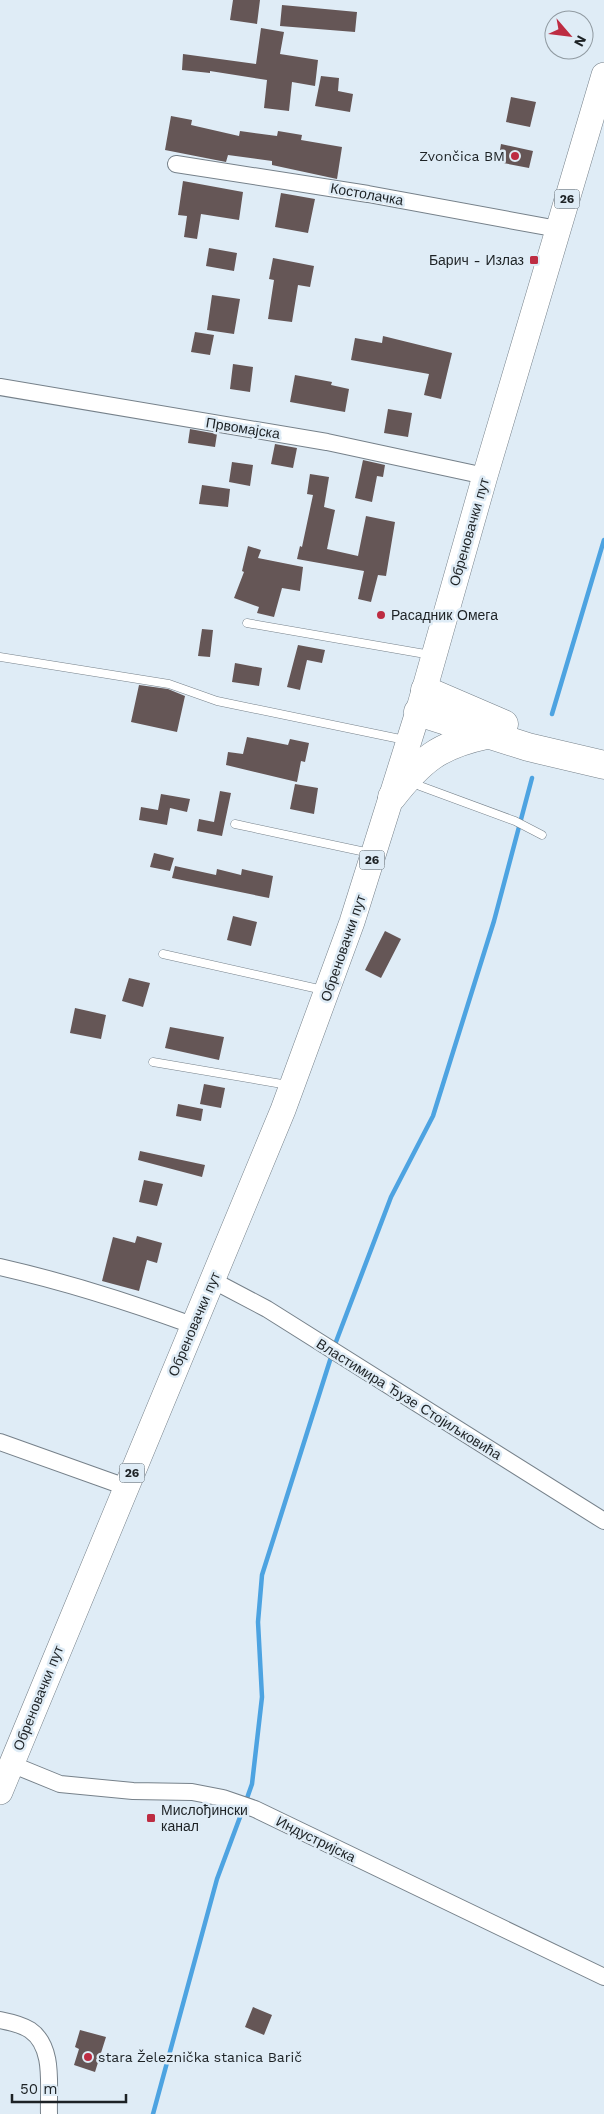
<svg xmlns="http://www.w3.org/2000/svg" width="604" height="2114" font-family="'Work Sans',sans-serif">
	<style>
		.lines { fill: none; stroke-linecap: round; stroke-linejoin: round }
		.stream { stroke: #4da3e1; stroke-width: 4.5 }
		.building { fill: #655656 }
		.service-casing { stroke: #76818a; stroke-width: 9 }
		.minor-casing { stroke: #76818a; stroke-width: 18 }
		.primary-casing { stroke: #76818a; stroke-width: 26 }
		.motorway-casing { stroke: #76818a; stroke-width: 29 }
		.service { stroke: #fff; stroke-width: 8 }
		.minor { stroke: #fff; stroke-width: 16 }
		.primary { stroke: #fff; stroke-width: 25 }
		.motorway { stroke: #fff; stroke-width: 28 }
		.poi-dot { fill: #bd2c42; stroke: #dfecf6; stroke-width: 2 }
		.labels { text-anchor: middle; stroke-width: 5; stroke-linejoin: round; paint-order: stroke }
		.shield { fill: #dfecf6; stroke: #575f64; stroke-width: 1 }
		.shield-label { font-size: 12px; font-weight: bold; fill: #1d2225 }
		.poi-label { font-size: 14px; fill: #1d2225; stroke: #dfecf6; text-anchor: start }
		.street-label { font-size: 14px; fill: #1d2225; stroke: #dfecf6 }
	</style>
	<rect width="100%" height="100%" fill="#dfecf6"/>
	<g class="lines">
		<path class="stream" d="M552 714 604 540
			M334 1347 391 1197 433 1116 494 921 532 778
			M246 1801 252 1784 262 1697 258 1622 262 1575 332 1354
			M153 2114 217 1879 243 1809"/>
	</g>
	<path class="building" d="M233 0H260L257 24 230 20Z
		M282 5 357 12 355 32 280 26Z
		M261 28 284 32 280 54 318 60 315 86 292 82 289 111 264 108 267 80 210 71V73L182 70 183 54 256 64Z
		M321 76 339 78 338 91 353 94 350 112 315 106Z
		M511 97 536 102 530 127 506 122Z
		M171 116 192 120 191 125 239 136 240 131 277 136 278 131 302 135 301 140 342 147 337 179 272 165V161L228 155 226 162 165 150Z
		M501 144 533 151 529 168 498 162Z
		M183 181 243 192 239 220 201 214 197 239 184 237 187 216 178 215Z
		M281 193 315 199 308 233 275 227Z
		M209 248 237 253 234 271 206 266Z
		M273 258 314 266 310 287 298 285 292 322 268 319 274 280 269 279Z
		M212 295 240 299 234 334 207 330Z
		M195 332 214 335 210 355 191 352Z
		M383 336 452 353 441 399 424 395 429 374 351 360 355 338 382 343Z
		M233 364 253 367 250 392 230 389Z
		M295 375 332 382 331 385 349 389 345 412 290 402Z
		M388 409 412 413 408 437 384 433Z
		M190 429 217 434 215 447 188 443Z
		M275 444 297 448 293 468 271 464Z
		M363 460 385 465 383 477 377 476 372 502 355 498Z
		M232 462 253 465 250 486 229 482Z
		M310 474 329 477 324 507 335 510 327 549 358 556 366 516 395 522 386 576 378 575 371 602 358 599 364 571 297 559 300 546 302 547 313 495 307 494Z
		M202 485 230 489 228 507 199 504Z
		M248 546 261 550 258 558 303 567 300 591 282 588 274 617 257 613 259 607 234 598 244 572 242 571Z
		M202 629 213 630 210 657 198 656Z
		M298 645 325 650 322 663 307 660 300 690 287 687Z
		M235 663 262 668 259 686 232 682Z
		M139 685 168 689 185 696 177 732 131 722Z
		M247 737 288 745 290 739 309 743 305 762 301 761 297 782 226 765 228 752 243 754Z
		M295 784 318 788 314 814 290 809Z
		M220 791 231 793 222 836 197 831 199 819 214 822Z
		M161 794 190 799 187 812 170 808 167 825 139 820 141 807 158 810Z
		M154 853 174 858 170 871 150 867Z
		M175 866 216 875 217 869 241 875 242 869 273 876 269 898 172 878Z
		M233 916 257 922 251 946 227 940Z
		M385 931 401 939 381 978 365 970Z
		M129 978 150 983 143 1007 122 1001Z
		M75 1008 106 1015 101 1039 70 1033Z
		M170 1027 224 1037 219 1060 165 1048Z
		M204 1084 225 1088 221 1108 200 1104Z
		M178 1104 203 1109 201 1121 176 1116Z
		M140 1151 205 1165 202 1177 138 1160Z
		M144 1180 163 1184 157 1206 139 1202Z
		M137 1236 162 1243 157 1263 147 1260 139 1291 102 1281 113 1237 135 1243Z
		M253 2007 272 2015 264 2035 245 2027Z
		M80 2030 106 2037 95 2072 74 2065 79 2049 75 2047Z"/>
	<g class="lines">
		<defs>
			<path id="service" d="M247 623 431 655
				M0 657 169 684 217 701 405 740
				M413 781 420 786 515 821 542 835
				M235 824 370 853
				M163 954 323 990
				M153 1062 288 1085"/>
			<path id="minor" d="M176 164 368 194 558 229
				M0 387 327 442 485 476
				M0 1267C66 1282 129 1302 192 1325
				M212 1280 267 1309 604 1521
				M0 1442 126 1487
				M11 1764 60 1784 133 1791 192 1792 223 1798 255 1809 604 1977
				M0 2020C10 2022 21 2024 30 2030 55 2047 48 2087 49 2114"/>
			<path id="primary" d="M0 1792 283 1110 352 922 418 712 485 476 604 75"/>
			<path id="motorway" d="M425 690 504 724
				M418 712 528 747 604 765
				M392 797C421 760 439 745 486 735"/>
		</defs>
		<use href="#service" class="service-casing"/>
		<use href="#minor" class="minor-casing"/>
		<use href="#primary" class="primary-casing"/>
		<use href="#motorway" class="motorway-casing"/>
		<use href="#service" class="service"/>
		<use href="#minor" class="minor"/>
		<use href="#primary" class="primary"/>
		<use href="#motorway" class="motorway"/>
	</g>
	<g class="poi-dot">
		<circle cx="515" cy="156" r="5"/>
		<rect x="529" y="255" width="10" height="10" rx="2.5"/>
		<circle cx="381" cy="615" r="5"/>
		<rect x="146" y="1813" width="10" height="10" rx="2.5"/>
		<circle cx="88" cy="2057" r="5"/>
	</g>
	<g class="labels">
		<g class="shield">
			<rect x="554.5" y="189.5" width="25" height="19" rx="4"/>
			<rect x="359.5" y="850.5" width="25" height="19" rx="4"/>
			<rect x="119.5" y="1463.5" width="25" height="19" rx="4"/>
		</g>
		<g class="shield-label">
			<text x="567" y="203">26</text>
			<text x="372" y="864">26</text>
			<text x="132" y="1477">26</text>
		</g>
		<g class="poi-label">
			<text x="505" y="161" text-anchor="end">Zvončica BM</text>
			<text x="524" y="265" text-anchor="end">Барич - Излаз</text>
			<text x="391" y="620">Расадник Омега</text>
			<text x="161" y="1815">Мислођински<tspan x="161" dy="16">канал</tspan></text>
			<text x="98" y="2062">stara Železnička stanica Barič</text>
		</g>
		<g class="street-label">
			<text transform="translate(367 194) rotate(10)" y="5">Костолачка</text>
			<text transform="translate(243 428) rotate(9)" y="5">Првомајска</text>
			<text transform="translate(469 532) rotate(-74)" y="5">Обреновачки пут</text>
			<text transform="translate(343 948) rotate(-71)" y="5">Обреновачки пут</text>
			<text transform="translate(194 1324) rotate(-67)" y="5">Обреновачки пут</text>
			<text transform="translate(409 1399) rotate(32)" y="5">Властимира Ђузе Стојиљковића</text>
			<text transform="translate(38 1698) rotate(-68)" y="5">Обреновачки пут</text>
			<text transform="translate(316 1839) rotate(26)" y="5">Индустријска</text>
		</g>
	</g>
	<g transform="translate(569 35) rotate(118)"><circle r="24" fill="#dfecf6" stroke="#919ba2"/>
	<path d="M0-4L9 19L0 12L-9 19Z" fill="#bd2c42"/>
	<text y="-8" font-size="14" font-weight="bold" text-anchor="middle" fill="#1d2225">N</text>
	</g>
	<path d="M12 2094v8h114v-8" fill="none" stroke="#1d2225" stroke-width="2.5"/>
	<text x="20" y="2094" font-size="15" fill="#1d2225" stroke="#dfecf6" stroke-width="4" paint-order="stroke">50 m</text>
</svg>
